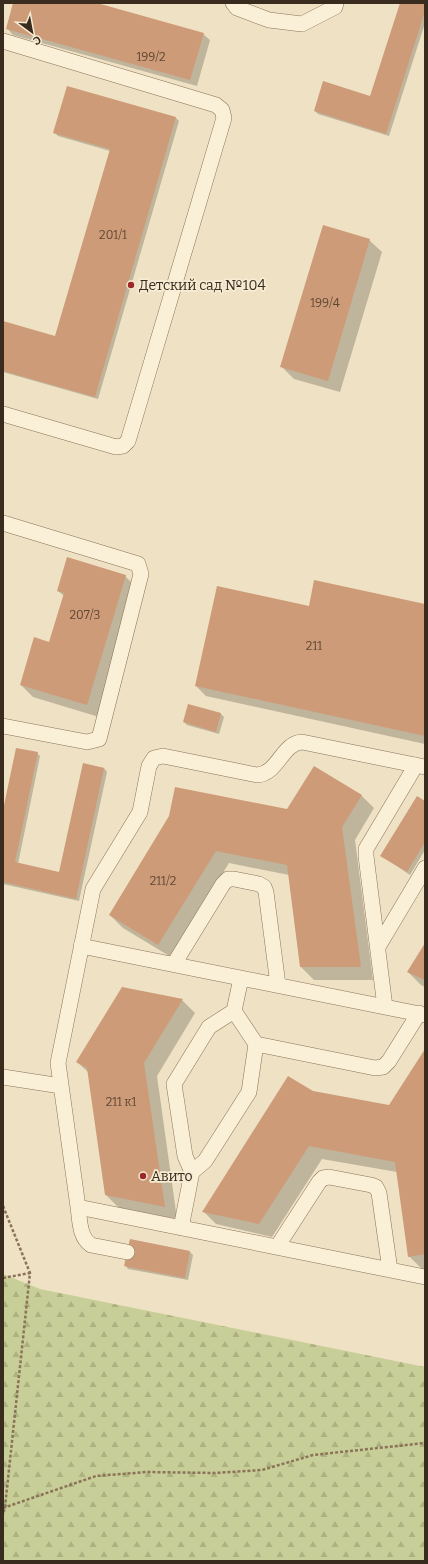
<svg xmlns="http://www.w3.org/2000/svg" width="428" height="1564" font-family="Bitter,serif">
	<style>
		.forest { fill: url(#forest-firs) }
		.shadow { fill: #0003 }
		.building { fill: #ce9b78 }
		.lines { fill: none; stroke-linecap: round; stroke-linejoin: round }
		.service-casing { stroke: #8a7359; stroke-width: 16 }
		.path { stroke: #8a7359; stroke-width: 2.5; stroke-dasharray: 3 2; stroke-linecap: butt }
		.service { stroke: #faefd7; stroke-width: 15 }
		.poi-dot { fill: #9b282a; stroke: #f6ecd3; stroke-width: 1.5 }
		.labels { text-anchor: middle; stroke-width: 3.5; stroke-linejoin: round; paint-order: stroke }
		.number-label { font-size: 12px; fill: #5e4734 }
		.poi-label { font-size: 14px; fill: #392b1e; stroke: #f6ecd3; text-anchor: start }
	</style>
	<defs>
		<pattern id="forest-firs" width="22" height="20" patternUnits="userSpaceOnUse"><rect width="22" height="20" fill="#c8ce97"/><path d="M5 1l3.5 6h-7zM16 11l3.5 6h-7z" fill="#adb182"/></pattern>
	</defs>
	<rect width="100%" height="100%" fill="#efe1c3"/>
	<path class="forest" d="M3 1274 40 1289 425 1367V1561H3Z"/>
	<path class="shadow" d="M14 3H93L203 34 210 40 197 86 13 35 7 28Z
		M401 3H425V23L389 136 318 114 315 111 371 97Z
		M68 87 176 118 179 121 98 399 3 372V322L56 338 110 151 58 136 55 133Z
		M369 240 382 252 340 392 294 379 281 366Z
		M125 576 137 588 99 717 33 697 21 685 50 643 64 596 58 591Z
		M425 605V744L206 696 196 686 310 607Z
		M221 714 224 717 219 734 187 725 184 722Z
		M37 753 40 756 18 864 60 874 84 764 104 768 107 772 79 901 3 884V815Z
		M361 795 374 808 355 840 373 980H314L301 967 289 875 229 863 171 957 123 928 110 915 170 816 288 810Z
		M425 802V850L410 875 382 856Z
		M425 945V987L421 985 408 972Z
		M182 1000 195 1013 157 1076 177 1219 119 1208 106 1195 89 1073 77 1062Z
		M425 1051V1269H422L409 1256 397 1172 322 1159 272 1237 216 1224 203 1211 312 1092 390 1106Z
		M130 1240 190 1252 193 1255 188 1280 128 1269 125 1265Z"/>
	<path class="building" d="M13 3H97L204 33 190 80 6 29Z
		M400 3H425V11L386 134 314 111 323 81 370 96Z
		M67 86 176 117 95 397 3 371V321L55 336 110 149 53 133Z
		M323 225 370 239 328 381 280 367Z
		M67 557 126 575 87 705 20 685 34 637 49 642 64 593 57 591Z
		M314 580 425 604V736L195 686 217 586 309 606Z
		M188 704 221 713 216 732 183 722Z
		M16 748 38 752 15 862 59 872 83 763 104 768 76 899 3 882V810Z
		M314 766 362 795 342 827 361 967H300L287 865 216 851 158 945 109 915 169 816 175 787 287 809Z
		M417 796 425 801V842L407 872 380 856Z
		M425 943V980L407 972Z
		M122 987 183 999 144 1063 165 1207 105 1195 87 1068 76 1062Z
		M425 1049V1254L408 1257 395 1162 309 1146 259 1224 202 1212 288 1076 313 1091 389 1105Z
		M130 1239 190 1251 185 1278 124 1266Z"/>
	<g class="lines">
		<defs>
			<path id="service" d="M233 3 237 8 269 20 302 24 335 7 336 3
				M3 41 216 105 222 110 224 118 128 441 123 446 116 447 3 414
				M3 523 138 564 141 574 99 739 87 742 3 726
				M425 767 302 742C282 743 278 774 257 775L163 756 154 758 149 766 140 812 93 889 58 1063 78 1207 425 1277
				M81 946 425 1015
				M378 947 425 868
				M174 964 223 884 228 879H234L259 884 264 887 266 892 278 985
				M241 978 234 1011 256 1044 375 1068 383 1067 389 1061 419 1013
				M385 1007 366 856V849L416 765
				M3 1077 61 1086
				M192 1172 205 1161 249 1092 256 1044
				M78 1207C80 1220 79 1237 91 1245L127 1252
				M181 1228 192 1172 185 1156 174 1084 209 1027 234 1011
				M277 1247 319 1182 323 1178 329 1177 371 1185 376 1187 379 1193 390 1270"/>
		</defs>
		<use href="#service" class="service-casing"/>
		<path class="path" d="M3 1206 30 1273 5 1507 3 1515
			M3 1278 30 1273
			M3 1508 96 1476 147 1472 215 1473 262 1470 313 1455 425 1443"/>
		<use href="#service" class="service"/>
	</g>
	<g class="poi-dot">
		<circle cx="131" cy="285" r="4"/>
		<circle cx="143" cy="1176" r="4"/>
	</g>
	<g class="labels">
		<g class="number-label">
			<text x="151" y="61">199/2</text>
			<text x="113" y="239">201/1</text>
			<text x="325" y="307">199/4</text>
			<text x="85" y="619">207/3</text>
			<text x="314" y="650">211</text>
			<text x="163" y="885">211/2</text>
			<text x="121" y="1106">211 к1</text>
		</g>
		<g class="poi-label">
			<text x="139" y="290">Детский сад №104</text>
			<text x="151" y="1181">Авито</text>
		</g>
	</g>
	<rect width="428" height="1564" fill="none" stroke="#392b1e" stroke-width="8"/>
	<g transform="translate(32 32) rotate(148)" stroke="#f6ecd3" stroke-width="3" paint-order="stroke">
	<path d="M0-3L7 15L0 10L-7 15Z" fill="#392b1e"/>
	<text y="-6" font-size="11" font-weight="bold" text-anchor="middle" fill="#392b1e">С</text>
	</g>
</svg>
